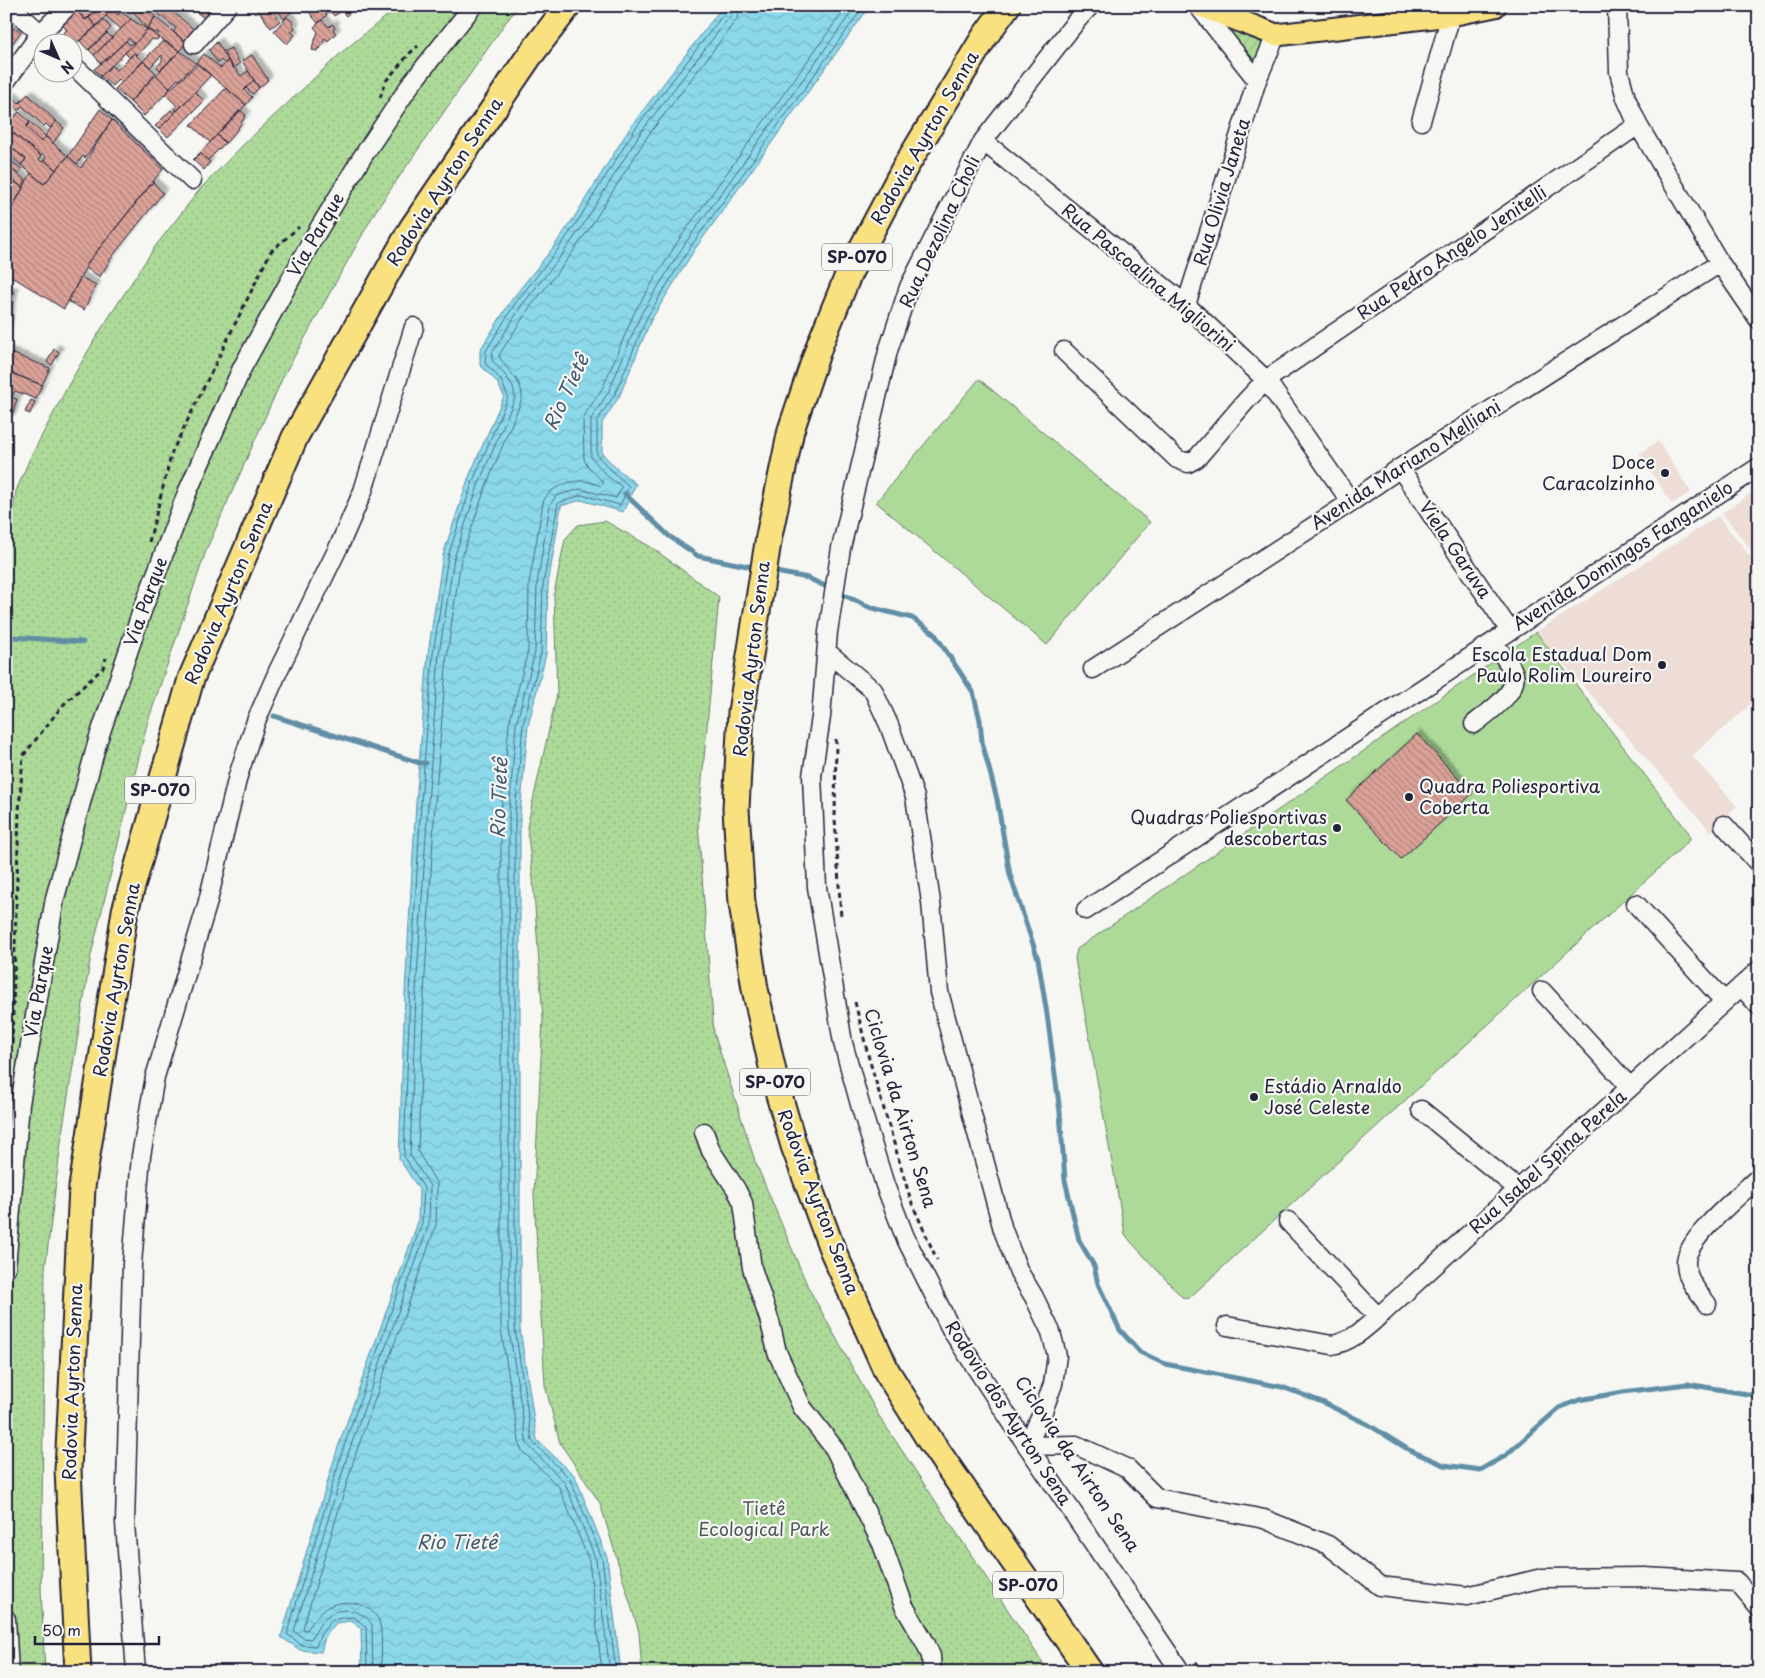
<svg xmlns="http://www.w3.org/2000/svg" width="1765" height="1678" font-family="'Playpen Sans',sans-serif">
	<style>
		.built { fill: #eeddd7 }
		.grass { fill: #adda98; stroke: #687e6a }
		.park { fill: url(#park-dots); stroke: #687e6a }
		.garden { fill: url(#garden-furrows); stroke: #687e6a }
		.water { fill: url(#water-waves); stroke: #618fa5 }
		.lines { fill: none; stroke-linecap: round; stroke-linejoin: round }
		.shore { stroke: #4c6b81; stroke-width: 1 }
		.stream { stroke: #618fa5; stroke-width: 5 }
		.building { fill: url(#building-back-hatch); stroke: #22223b; filter: url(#shadow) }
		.minor-casing { stroke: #22223b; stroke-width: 21 }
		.major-casing { stroke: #22223b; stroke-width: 25 }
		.highway-casing { stroke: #22223b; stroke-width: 29 }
		.path { stroke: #22223b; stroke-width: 3; stroke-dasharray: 5 4; stroke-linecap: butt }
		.minor { stroke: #f6f6f2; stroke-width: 18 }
		.major { stroke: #fae180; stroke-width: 21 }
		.highway { stroke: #fae180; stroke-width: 25 }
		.poi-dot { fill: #22223b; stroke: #f6f6f2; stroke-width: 2 }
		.labels { text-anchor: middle; stroke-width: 4.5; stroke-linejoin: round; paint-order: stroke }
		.shield { fill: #f6f6f2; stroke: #626272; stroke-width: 1 }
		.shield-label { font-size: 16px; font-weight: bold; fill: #22223b }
		.street-label { font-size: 18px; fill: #22223b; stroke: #f6f6f2 }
		.poi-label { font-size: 18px; fill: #22223b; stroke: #f6f6f2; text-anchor: end }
		.park-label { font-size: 18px; fill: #4c5957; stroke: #f6f6f2 }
		.water-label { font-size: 19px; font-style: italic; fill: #425970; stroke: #f6f6f2 }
	</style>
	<defs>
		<pattern id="park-dots" width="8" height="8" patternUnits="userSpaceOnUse" patternTransform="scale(1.25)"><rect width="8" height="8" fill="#adda98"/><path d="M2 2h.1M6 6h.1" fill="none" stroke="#95bb84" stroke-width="1.8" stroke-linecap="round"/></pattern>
		<pattern id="garden-furrows" width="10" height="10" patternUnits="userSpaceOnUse" patternTransform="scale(1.25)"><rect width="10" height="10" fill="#adda98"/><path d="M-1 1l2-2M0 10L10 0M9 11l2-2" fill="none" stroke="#95bb84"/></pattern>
		<pattern id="water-waves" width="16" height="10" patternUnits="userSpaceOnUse" patternTransform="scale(1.25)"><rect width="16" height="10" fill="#8bd8eb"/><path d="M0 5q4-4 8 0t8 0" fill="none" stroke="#78b9ca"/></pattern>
		<pattern id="building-back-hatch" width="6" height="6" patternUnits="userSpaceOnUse" patternTransform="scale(1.25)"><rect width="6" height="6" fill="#dba298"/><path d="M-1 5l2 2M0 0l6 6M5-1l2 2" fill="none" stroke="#b1847d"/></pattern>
		<filter id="shadow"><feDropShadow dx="4.5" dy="-4.5" stdDeviation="1" flood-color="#0004"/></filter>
	</defs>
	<rect width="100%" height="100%" fill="#f6f6f2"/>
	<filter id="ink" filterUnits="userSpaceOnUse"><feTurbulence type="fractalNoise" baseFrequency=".02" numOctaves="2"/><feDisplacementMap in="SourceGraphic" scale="10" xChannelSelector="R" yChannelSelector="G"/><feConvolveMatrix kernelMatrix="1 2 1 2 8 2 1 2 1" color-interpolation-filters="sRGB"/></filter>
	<g filter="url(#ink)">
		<path class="built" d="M1658 441 1691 492 1672 504 1639 454Z
			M1759 488V560L1722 513Z
			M1718 516 1759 567V697L1692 756 1737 806 1711 832 1536 632Z"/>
		<path class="grass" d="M979 379 1150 522 1047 645 876 502Z
			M1536 632 1689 833 1690 840 1188 1299 1182 1297 1131 1242 1125 1234 1075 959 1077 949Z"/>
		<path class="park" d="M399 6H519L506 22 375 212 283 377 207 548 147 724 91 955 63 1127 45 1269 41 1588 45 1672H6V627L12 610 6 559 16 491 30 458 69 384 98 334 154 248 201 188 242 146 342 52Z
			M605 521 651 547 719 597 698 823 714 1033 755 1161 808 1287 879 1416 1049 1672H642L639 1632 600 1503 560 1443 545 1385 534 1195 543 1019 533 879 527 827 557 694 554 594 565 539 578 525Z"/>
		<path class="garden" d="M1201 6 1276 35 1257 80Z"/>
		<path class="water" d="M723 6H870L695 249 651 320 619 397 602 423V453L615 467 636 484 623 512 581 500 561 506 548 585 546 654 528 726 520 814V1329L537 1440 575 1476 607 1557 621 1672H362L361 1628 351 1621 336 1623 325 1637 321 1652 300 1650 281 1637 337 1450 418 1222 419 1189 399 1159 405 992 416 803 428 653 443 555 468 479 504 396 497 382 480 365V350L512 299 552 249 573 219 631 126Z"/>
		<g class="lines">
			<path class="shore" d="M367 1672 366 1627 354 1617 333 1619 321 1634 316 1646 302 1645 287 1634 342 1452 422 1223 424 1188 404 1156 410 992 421 803 433 654 448 556 473 481 508 397 501 380 485 363 486 351 516 302 556 252 577 222 635 129 726 11 727 6
				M373 1672 372 1625C365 1611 344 1606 330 1614 322 1619 316 1631 311 1639L303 1638 294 1631 348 1454 429 1224 430 1186 410 1155 416 993 428 803 439 654 454 558 479 483 515 398C515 383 501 371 492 360V353L522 305 561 256 583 225 641 132 731 15 733 6
				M381 1672C381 1658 383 1633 379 1621 371 1602 344 1598 328 1607 320 1611 312 1622 307 1630H304L303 1628 355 1456 436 1225 437 1184 418 1152 424 993 435 804 447 655 461 559 486 486 522 399C523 378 505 371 499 355L528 310 567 260 589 229 647 137 737 19 741 6
				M602 1672 589 1561 559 1487 524 1453 520 1447 501 1329V813L509 724 528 651 529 584 543 503C547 489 567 481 581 481 588 481 595 484 601 486L603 484V482L587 465 584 459 583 420 586 413 603 387 635 311 680 238 847 6
				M610 1672 596 1560 565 1483 527 1444 509 1329V813L516 725 535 652 537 584 550 505 556 496 580 489 616 498 621 489V486L607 476 591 457V419L609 391 641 314 686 242 856 6
				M616 1672 602 1558 570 1479 532 1441 515 1329V813L523 725 541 653 543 585 558 503 582 495 620 505 629 487 628 485 612 471 597 455V421L615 394 647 317 691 246 864 6"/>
			<path class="stream" d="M625 494 669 536 698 556 757 568
				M770 571 808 578 869 607 912 618 934 633 973 692 980 720 982 742 997 799 1010 875 1038 959 1047 1014 1060 1112 1065 1180 1079 1240 1094 1266 1098 1284 1120 1330 1140 1352 1165 1364 1282 1387 1322 1402 1369 1425 1409 1450 1444 1465 1480 1470 1505 1456 1559 1408 1579 1400 1623 1392 1687 1384 1759 1396
				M6 643 12 637 83 642
				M274 716 420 763H426"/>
		</g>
		<path class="building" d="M80 6H91L95 11 86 20 76 10Z
			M102 6 112 10 96 26 89 18Z
			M129 6H146L152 13 155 17 147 29Z
			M160 6H166L196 31 186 42 173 32 176 28 155 11Z
			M189 6H209L212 9 205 19Z
			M255 6H270L280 21 271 28Z
			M275 6H296V7L284 19Z
			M300 6H319L327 15 318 23 308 11 306 13Z
			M326 6H338L342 11 334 16Z
			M338 6H358L346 16Z
			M76 10 85 20 88 17 96 26 72 47V42H66L60 36 67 30 61 24Z
			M112 10 118 15 121 12 131 19 121 29 106 16Z
			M155 17 186 42 180 51 157 36 159 33 156 32 155 33 147 29Z
			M287 17 294 23 292 24 295 28 291 32 295 35 287 44 274 31Z
			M131 19 147 29 142 36 134 44 129 38 101 64 94 55Z
			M104 20 111 28 88 50 80 41Z
			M322 20 329 27 332 24 335 27 333 30 336 33 328 41 325 38 320 49 318 48 317 51 312 50 313 47H312L318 32 314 27Z
			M15 27 21 32 6 52V29L11 32Z
			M147 29 159 38 156 40 152 39 137 55 134 53 130 58 125 53 142 36Z
			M107 33 112 38 94 55 89 50Z
			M126 41 130 45 133 42 134 44 101 76 94 69 108 58Z
			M163 41 180 51 160 70 157 67 162 61V55L150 67 143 61Z
			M217 42 228 60 225 64 221 60 218 63 209 50Z
			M231 48 240 64 233 68 223 52Z
			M180 51 196 63 179 80 178 79 169 88 156 75Z
			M134 53 143 62 122 82 119 79 112 86 101 76 112 65 117 70Z
			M204 54 221 68 228 60 241 76 248 71 254 80 244 90 252 97 246 105 196 63Z
			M252 55 268 80 259 88 242 61Z
			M143 61 156 73 130 102 115 89Z
			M198 64 211 75 177 111 174 109 177 106 165 94Z
			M156 75 170 89 144 116 130 102Z
			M254 80 259 88 253 94 246 88Z
			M226 88 246 105 210 142 191 125Z
			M195 92 204 101 168 137 159 129Z
			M28 94 56 121 50 128 46 124 44 126 22 106 18 111 7 101 12 96 19 103Z
			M100 109 112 120 85 158 83 156 77 164 68 156Z
			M171 110 175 113 159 129 155 126Z
			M240 110 246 115 237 130 226 143 217 135Z
			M19 112 30 122 26 127 41 142 46 137 68 156 56 170 44 160 46 157 43 154 41 156 6 127V121L11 116 14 118Z
			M112 120 163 169 89 261 64 309 6 273 8 258 6 257V247L12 230 6 225V220L31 173 44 184 68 156 81 168Z
			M56 121 64 128 53 143 45 136Z
			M30 122 46 137 41 142 26 127Z
			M6 127 41 156 39 159 42 162 44 160 56 170 44 184 21 165 26 159 9 146 6 150Z
			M217 135 225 143 208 160 200 153Z
			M9 146 26 159 21 165 6 152Z
			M200 153 210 162 204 170 193 160Z
			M10 159 14 162 10 168 26 180 22 187 6 175V165Z
			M14 163 22 169 18 174 10 168Z
			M15 182 23 188 13 206 6 200V194L8 195Z
			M153 182 163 193 112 257 100 277 86 268 89 261Z
			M6 200 13 206 6 220Z
			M6 225 12 230 6 247Z
			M81 277 96 285 84 310 68 301Z
			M6 291 14 292 6 338Z
			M54 349 59 352 52 365 47 362Z
			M6 351 50 368 42 385 6 371Z
			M6 371 42 385 36 399 15 391 13 395 6 393Z
			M6 396 17 399 11 419 6 418Z
			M31 400 35 402 30 414 25 412Z
			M1417 734 1472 794 1401 859 1346 800Z"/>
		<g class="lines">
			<defs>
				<path id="minor" d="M10 6 50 42
					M1090 6 1078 19 983 141 909 287 888 351 841 548 828 632 821 717 812 776 817 887 843 1043 861 1108 885 1185 905 1237 952 1331 1022 1438 1181 1672
					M1198 6 1257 80
					M1617 6 1619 72 1626 98 1638 125 1720 263 1759 320
					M194 44 227 6
					M72 64 192 180
					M6 81 41 33 68 6
					M1421 121 1451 15
					M983 141 1186 305 1266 380 1351 502
					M1186 305 1257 80 1276 35
					M1064 351 1177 459 1188 463 1197 458 1246 401 1266 380 1638 125
					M1400 468 1510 631
					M827 652 873 690 889 725 915 797 931 902 939 992 1003 1230 1019 1272 1034 1297 1051 1332 1057 1356 1053 1384 1042 1414 1027 1446 1076 1445 1128 1469 1157 1498 1264 1519 1328 1545 1380 1586 1467 1596 1542 1578 1644 1577 1737 1582 1759 1608
					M1093 669 1351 502 1400 468 1720 263
					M1474 724C1487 713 1522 691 1513 671 1508 661 1500 652 1494 642
					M1724 825 1759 864
					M1636 904 1724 1001
					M1086 910 1759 467
					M1741 986 1759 1006
					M1542 991 1630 1087
					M1421 1110 1518 1189
					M704 1132 711 1151 736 1189 743 1203 752 1268 770 1322 777 1352 802 1407 834 1448 882 1544 904 1606 926 1644 931 1656 932 1672
					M1288 1221 1378 1317
					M6 1268 20 1104 55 898 98 740 142 611 187 493 242 368 314 237 361 159 411 84 473 6
					M1707 1304C1698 1292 1686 1279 1686 1263 1685 1239 1741 1194 1759 1177
					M1227 1326 1332 1345C1351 1342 1364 1329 1378 1317L1759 970
					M6 1619 9 1672
					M136 1672 125 1523 132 1264 141 1156 155 1077 207 905 238 776 256 721 279 669 340 544 363 491 414 327"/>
				<path id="major" d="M1201 6 1276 35 1451 15 1495 6"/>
				<path id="highway" d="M1007 6 985 36 904 169 849 273 820 344 791 430 769 536 741 712 736 809 742 903 755 989 776 1085 794 1146 832 1249 887 1372 931 1442 1090 1672
					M78 1672 68 1470 82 1187 125 911 191 679 295 437 411 230 528 58 568 6"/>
			</defs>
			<use href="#minor" class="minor-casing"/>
			<use href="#major" class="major-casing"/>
			<use href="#highway" class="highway-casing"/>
			<path class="path" d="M380 98 385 82 410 53 418 46
				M149 542 172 452 271 251 299 227
				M836 739 835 818 841 918
				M855 1002 868 1055 911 1201 937 1260
				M12 1043 19 812 23 756 62 706 103 668 106 658
				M1196 1662 1203 1672"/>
			<use href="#minor" class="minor"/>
			<use href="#major" class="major"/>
			<use href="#highway" class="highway"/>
		</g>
	</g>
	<g class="poi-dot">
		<circle cx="1665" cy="473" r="5"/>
		<circle cx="1662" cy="665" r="5"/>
		<circle cx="1409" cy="797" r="5"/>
		<circle cx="1337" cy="828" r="5"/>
		<circle cx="1254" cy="1097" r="5"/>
	</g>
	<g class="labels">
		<g class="shield">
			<rect x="822" y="243.5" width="70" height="27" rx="4"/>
			<rect x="125" y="776.5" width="70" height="27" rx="4"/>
			<rect x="740" y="1068.5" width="70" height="27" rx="4"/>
			<rect x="993" y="1571.5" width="70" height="27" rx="4"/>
		</g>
		<g class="shield-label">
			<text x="857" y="263">SP-070</text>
			<text x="160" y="796">SP-070</text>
			<text x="775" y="1088">SP-070</text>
			<text x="1028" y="1591">SP-070</text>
		</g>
		<g class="street-label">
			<text transform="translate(925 138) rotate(-60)" y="6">Rodovia Ayrton Senna</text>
			<text transform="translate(445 182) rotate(-57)" y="6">Rodovia Ayrton Senna</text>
			<text transform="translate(1222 192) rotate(-73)" y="6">Rua Olivia Janeta</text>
			<text transform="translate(940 232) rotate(-65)" y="6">Rua Dezolina Choli</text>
			<text transform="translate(316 235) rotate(-60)" y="6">Via Parque</text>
			<text transform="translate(1452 253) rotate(-34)" y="6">Rua Pedro Angelo Jenitelli</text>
			<text transform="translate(1148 278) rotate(40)" y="6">Rua Pascoalina Migliorini</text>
			<text transform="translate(1406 465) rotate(-33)" y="6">Avenida Mariano Melliani</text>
			<text transform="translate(1455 550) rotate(56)" y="6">Viela Garuva</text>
			<text transform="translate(1623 556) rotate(-33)" y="6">Avenida Domingos Fanganielo</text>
			<text transform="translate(229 593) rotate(-67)" y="6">Rodovia Ayrton Senna</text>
			<text transform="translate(146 602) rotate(-70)" y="6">Via Parque</text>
			<text transform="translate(752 659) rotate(-83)" y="6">Rodovia Ayrton Senna</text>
			<text transform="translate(117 980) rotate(-80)" y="6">Rodovia Ayrton Senna</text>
			<text transform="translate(39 992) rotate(-80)" y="6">Via Parque</text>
			<text transform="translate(900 1108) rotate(73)" y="6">Ciclovia da Airton Sena</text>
			<text transform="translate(1548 1162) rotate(-42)" y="6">Rua Isabel Spina Perela</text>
			<text transform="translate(818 1202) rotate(69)" y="6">Rodovia Ayrton Senna</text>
			<text transform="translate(73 1382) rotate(-88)" y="6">Rodovia Ayrton Senna</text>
			<text transform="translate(1008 1413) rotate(57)" y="6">Rodovio dos Ayrton Sena</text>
			<text transform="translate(1077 1464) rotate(56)" y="6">Ciclovia da Airton Sena</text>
		</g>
		<g class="poi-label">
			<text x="1655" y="469">Doce<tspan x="1655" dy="21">Caracolzinho</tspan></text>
			<text x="1652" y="661">Escola Estadual Dom<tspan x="1652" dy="21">Paulo Rolim Loureiro</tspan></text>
			<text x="1419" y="793" text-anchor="start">Quadra Poliesportiva<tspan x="1419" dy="21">Coberta</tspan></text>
			<text x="1327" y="824">Quadras Poliesportivas<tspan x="1327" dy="21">descobertas</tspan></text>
			<text x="1264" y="1093" text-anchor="start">Estádio Arnaldo<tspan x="1264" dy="21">José Celeste</tspan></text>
		</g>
		<g class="park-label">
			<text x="764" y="1515">Tietê<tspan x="764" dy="21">Ecological Park</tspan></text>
		</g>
		<g class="water-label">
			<text transform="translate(566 392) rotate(-65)" y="7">Rio Tietê</text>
			<text transform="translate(499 798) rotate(-88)" y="7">Rio Tietê</text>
			<text x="457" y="1549">Rio Tietê</text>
		</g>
	</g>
	<rect width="1765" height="1678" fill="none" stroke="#f6f6f2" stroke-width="25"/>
	<rect x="12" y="12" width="1740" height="1653" fill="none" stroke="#22223b" stroke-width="2" filter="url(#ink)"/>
	<g transform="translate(58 58) rotate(135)"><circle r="24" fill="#f6f6f2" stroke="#a1a1a9"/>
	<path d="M0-4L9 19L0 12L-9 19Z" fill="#22223b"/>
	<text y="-8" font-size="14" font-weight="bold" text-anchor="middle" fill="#22223b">N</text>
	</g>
	<path d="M35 1636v8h124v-8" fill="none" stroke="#22223b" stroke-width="2.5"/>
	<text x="42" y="1636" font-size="15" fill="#22223b" stroke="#f6f6f2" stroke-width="4" paint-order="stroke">50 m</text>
</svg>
